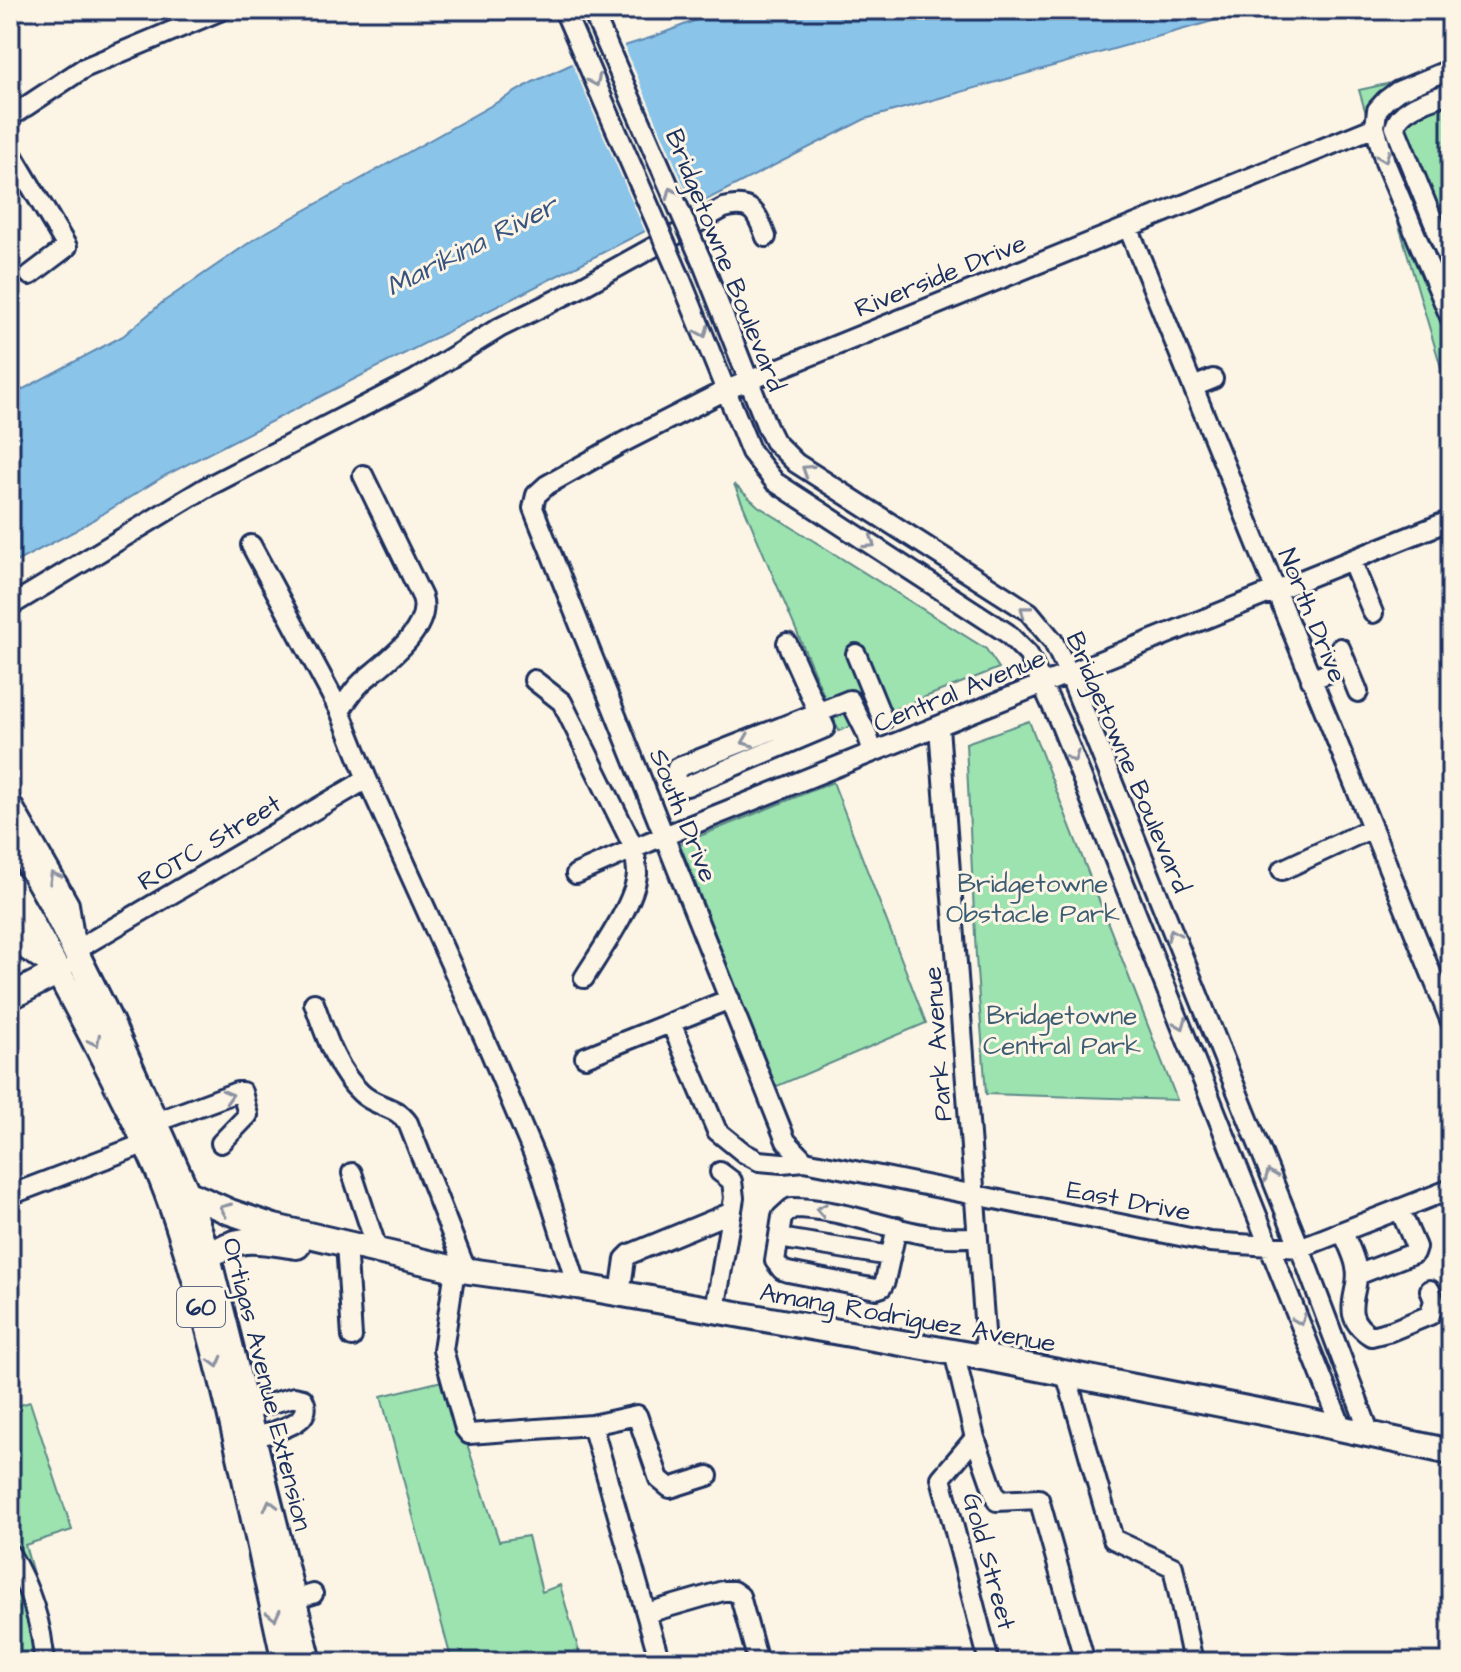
<svg xmlns="http://www.w3.org/2000/svg" width="1461" height="1672" font-family="'Architects Daughter',sans-serif">
	<style>
		.green { fill: #9ce3b0; stroke: #5c8987; stroke-width: 2 }
		.water { fill: #8ac4e9; stroke: #5e88b1; stroke-width: 2 }
		.pier { fill: #fcf5e5 }
		.lines { fill: none; stroke-linecap: round; stroke-linejoin: round }
		.minor-casing { stroke: #1b2f5e; stroke-width: 24 }
		.major-casing { stroke: #1b2f5e; stroke-width: 30 }
		.minor { stroke: #fcf5e5; stroke-width: 18 }
		.major { stroke: #fcf5e5; stroke-width: 24 }
		.minor-bridge-casing { stroke: #1b2f5e; stroke-width: 24; stroke-linecap: butt }
		.minor-bridge { stroke: #fcf5e5; stroke-width: 18 }
		.oneway { stroke: #8c92a2 }
		.labels { text-anchor: middle; stroke-width: 6; stroke-linejoin: round; paint-order: stroke }
		.shield { fill: #fcf5e5; stroke: #5e6a86; stroke-width: 2 }
		.shield-label { font-size: 24px; font-weight: bold; fill: #1b2f5e }
		.street-label { font-size: 26px; fill: #1b2f5e; stroke: #fcf5e5 }
		.park-label { font-size: 26px; fill: #3b5c72; stroke: #fcf5e5 }
		.water-label { font-size: 28px; font-style: italic; fill: #375481; stroke: #fcf5e5 }
	</style>
	<rect width="100%" height="100%" fill="#fcf5e5"/>
	<filter id="ink" filterUnits="userSpaceOnUse"><feTurbulence type="fractalNoise" baseFrequency=".0125" numOctaves="2"/><feDisplacementMap in="SourceGraphic" scale="16" xChannelSelector="R" yChannelSelector="G"/><feConvolveMatrix kernelMatrix="1 2 1 2 8 2 1 2 1" color-interpolation-filters="sRGB"/></filter>
	<g filter="url(#ink)">
		<path class="green" d="M1451 70V401L1359 90Z
			M734 484 758 506 986 649 999 668 839 731Z
			M1029 721 1177 1100 986 1094 976 957 966 743Z
			M833 782 926 1023 775 1087 680 844Z
			M446 1380 499 1541 528 1536 542 1592 560 1585 582 1662H452L381 1396Z
			M30 1402 72 1530 25 1545 58 1662H10V1408Z"/>
		<path class="water" d="M722 10H1252L865 119 166 475 75 531 10 565V396L123 336 163 302 256 238 533 82 583 59 653 37Z"/>
		<path class="pier" d="M623 43 695 211 647 236 571 61Z"/>
		<g class="lines">
			<defs>
				<path id="minor" d="M1451 69 1398 91 1386 100 1377 110 1375 127 1385 162 1451 319
					M1451 92C1433 100 1400 106 1395 127L1451 265
					M10 117 84 68 222 10
					M1375 127 726 390 622 443 547 485 536 495 533 508 786 1141 805 1161 1210 1242 1300 1248 1451 1189
					M10 151 67 247 30 275
					M1128 227 1451 1022
					M703 264 767 427 774 441 796 463 1029 612 1053 641 1069 674 1300 1248 1370 1434
					M679 275 751 452 775 482 1007 633 1028 654 1060 723 1342 1428
					M1193 387 1213 379
					M251 545 340 711 367 779 490 1051 542 1174 577 1286
					M1351 560 1373 613
					M10 606 205 488 415 380 499 328 578 289 724 208C752 200 757 213 766 237
					M787 643 825 728 687 786 679 785 675 778 677 768 850 700 867 734 873 752
					M1340 648 1358 692
					M856 654 883 720
					M534 680 562 702 634 848C635 857 637 866 637 874 635 903 600 952 584 978
					M1311 680 1347 665
					M340 711C347 700 353 690 363 681 384 663 433 629 422 597L363 475
					M939 727 987 1358
					M10 801 69 904 76 950 367 779
					M1282 870 1372 828
					M576 874 649 842 1451 520
					M10 921 27 951 56 969
					M314 1003C325 1033 336 1070 361 1093 375 1107 396 1105 408 1123L466 1270
					M671 1023 717 1131 744 1153 759 1161 782 1163 805 1161
					M585 1057 730 999
					M156 1122 237 1092H242L248 1115 221 1143
					M352 1173 378 1252
					M10 1195 146 1143
					M897 1227 885 1281 882 1287 876 1289 788 1272 782 1270 775 1261 782 1217 792 1208C841 1208 886 1229 934 1236 948 1238 963 1237 978 1237
					M1343 1232C1347 1243 1354 1255 1356 1267 1362 1292 1336 1314 1371 1336L1391 1331 1430 1315 1434 1300 1430 1290
					M779 1238 890 1256
					M346 1243 352 1337
					M455 1269 443 1350 465 1429 469 1434 592 1425 637 1415 659 1479 670 1488 708 1476
					M1357 1275 1414 1253 1416 1247 1400 1210
					M620 1294 625 1259 630 1254 732 1212
					M715 1310 734 1198 732 1181 720 1172
					M954 1352 975 1438 997 1501 1039 1499 1085 1662
					M1066 1374 1113 1539 1173 1567 1193 1662
					M247 1410 294 1397 303 1399C317 1424 272 1431 254 1438
					M592 1425 660 1662
					M975 1438 941 1478 989 1662
					M10 1554C29 1585 43 1626 44 1662
					M293 1600 313 1594
					M647 1613 723 1591H733L740 1596 758 1662"/>
				<path id="major" d="M10 831 49 899 110 1021 187 1193 208 1257 309 1662
					M10 885C46 948 80 1012 113 1077 133 1118 156 1160 171 1204 222 1352 251 1509 285 1662
					M10 997 60 971
					M187 1193 230 1212 274 1227 455 1269 577 1286 987 1358 1293 1418 1451 1452
					M208 1257C240 1233 261 1241 297 1246"/>
			</defs>
			<use href="#minor" class="minor-casing"/>
			<use href="#major" class="major-casing"/>
			<use href="#minor" class="minor"/>
			<use href="#major" class="major"/>
			<defs>
				<path id="minor-bridge" d="M564 10 679 275
					M592 10 703 264"/>
			</defs>
			<use href="#minor-bridge" class="minor-bridge-casing"/>
			<use href="#minor-bridge" class="minor-bridge"/>
		</g>
		<defs><path id="oneway-chevron" d="M-2-3.5L2.5 0L-2 3.5" fill="none" stroke-width="1.6" stroke-linecap="round" stroke-linejoin="round" transform="scale(2)"/></defs>
		<g class="oneway">
			<use href="#oneway-chevron" transform="translate(595 81) rotate(66)"/>
			<use href="#oneway-chevron" transform="translate(1384 157) rotate(69)"/>
			<use href="#oneway-chevron" transform="translate(672 193) rotate(-114)"/>
			<use href="#oneway-chevron" transform="translate(703 332) rotate(67)"/>
			<use href="#oneway-chevron" transform="translate(807 470) rotate(-147)"/>
			<use href="#oneway-chevron" transform="translate(870 543) rotate(33)"/>
			<use href="#oneway-chevron" transform="translate(1025 611) rotate(-142)"/>
			<use href="#oneway-chevron" transform="translate(747 741) rotate(158)"/>
			<use href="#oneway-chevron" transform="translate(1073 757) rotate(68)"/>
			<use href="#oneway-chevron" transform="translate(54 877) rotate(-120)"/>
			<use href="#oneway-chevron" transform="translate(1173 934) rotate(-112)"/>
			<use href="#oneway-chevron" transform="translate(1181 1024) rotate(68)"/>
			<use href="#oneway-chevron" transform="translate(95 1041) rotate(63)"/>
			<use href="#oneway-chevron" transform="translate(228 1096) rotate(-16)"/>
			<use href="#oneway-chevron" transform="translate(1270 1175) rotate(-112)"/>
			<use href="#oneway-chevron" transform="translate(225 1209) rotate(-157)"/>
			<use href="#oneway-chevron" transform="translate(821 1210) rotate(-170)"/>
			<use href="#oneway-chevron" transform="translate(1300 1320) rotate(69)"/>
			<use href="#oneway-chevron" transform="translate(216 1362) rotate(75)"/>
			<use href="#oneway-chevron" transform="translate(270 1505) rotate(-104)"/>
			<use href="#oneway-chevron" transform="translate(274 1615) rotate(77)"/>
		</g>
	</g>
	<g class="labels">
		<rect class="shield" x="177" y="1287" width="48" height="40" rx="6"/>
		<g class="shield-label">
			<text x="201" y="1315">60</text>
		</g>
		<g class="street-label">
			<text transform="translate(726 260) rotate(68)" y="9">Bridgetowne Boulevard</text>
			<text transform="translate(940 275) rotate(-22)" y="9">Riverside Drive</text>
			<text transform="translate(1313 615) rotate(68)" y="9">North Drive</text>
			<text transform="translate(959 690) rotate(-22)" y="9">Central Avenue</text>
			<text transform="translate(1129 762) rotate(67)" y="9">Bridgetowne Boulevard</text>
			<text transform="translate(684 815) rotate(68)" y="9">South Drive</text>
			<text transform="translate(209 842) rotate(-31)" y="9">ROTC Street</text>
			<text transform="translate(937 1044) rotate(-94)" y="9">Park Avenue</text>
			<text transform="translate(1129 1200) rotate(11)" y="9">East Drive</text>
			<text transform="translate(908 1317) rotate(10)" y="9">Amang Rodriguez Avenue</text>
			<text transform="translate(268 1384) rotate(76)" y="9">Ortigas Avenue Extension</text>
			<text transform="translate(990 1561) rotate(75)" y="9">Gold Street</text>
		</g>
		<g class="park-label">
			<text x="1033" y="892">Bridgetowne<tspan x="1033" dy="30">Obstacle Park</tspan></text>
			<text x="1062" y="1024">Bridgetowne<tspan x="1062" dy="30">Central Park</tspan></text>
		</g>
		<g class="water-label">
			<text transform="translate(471 245) rotate(-27)" y="10">Marikina River</text>
		</g>
	</g>
	<rect width="1461" height="1672" fill="none" stroke="#fcf5e5" stroke-width="40"/>
	<rect x="20" y="20" width="1421" height="1632" fill="none" stroke="#1b2f5e" stroke-width="3" filter="url(#ink)"/>
</svg>
